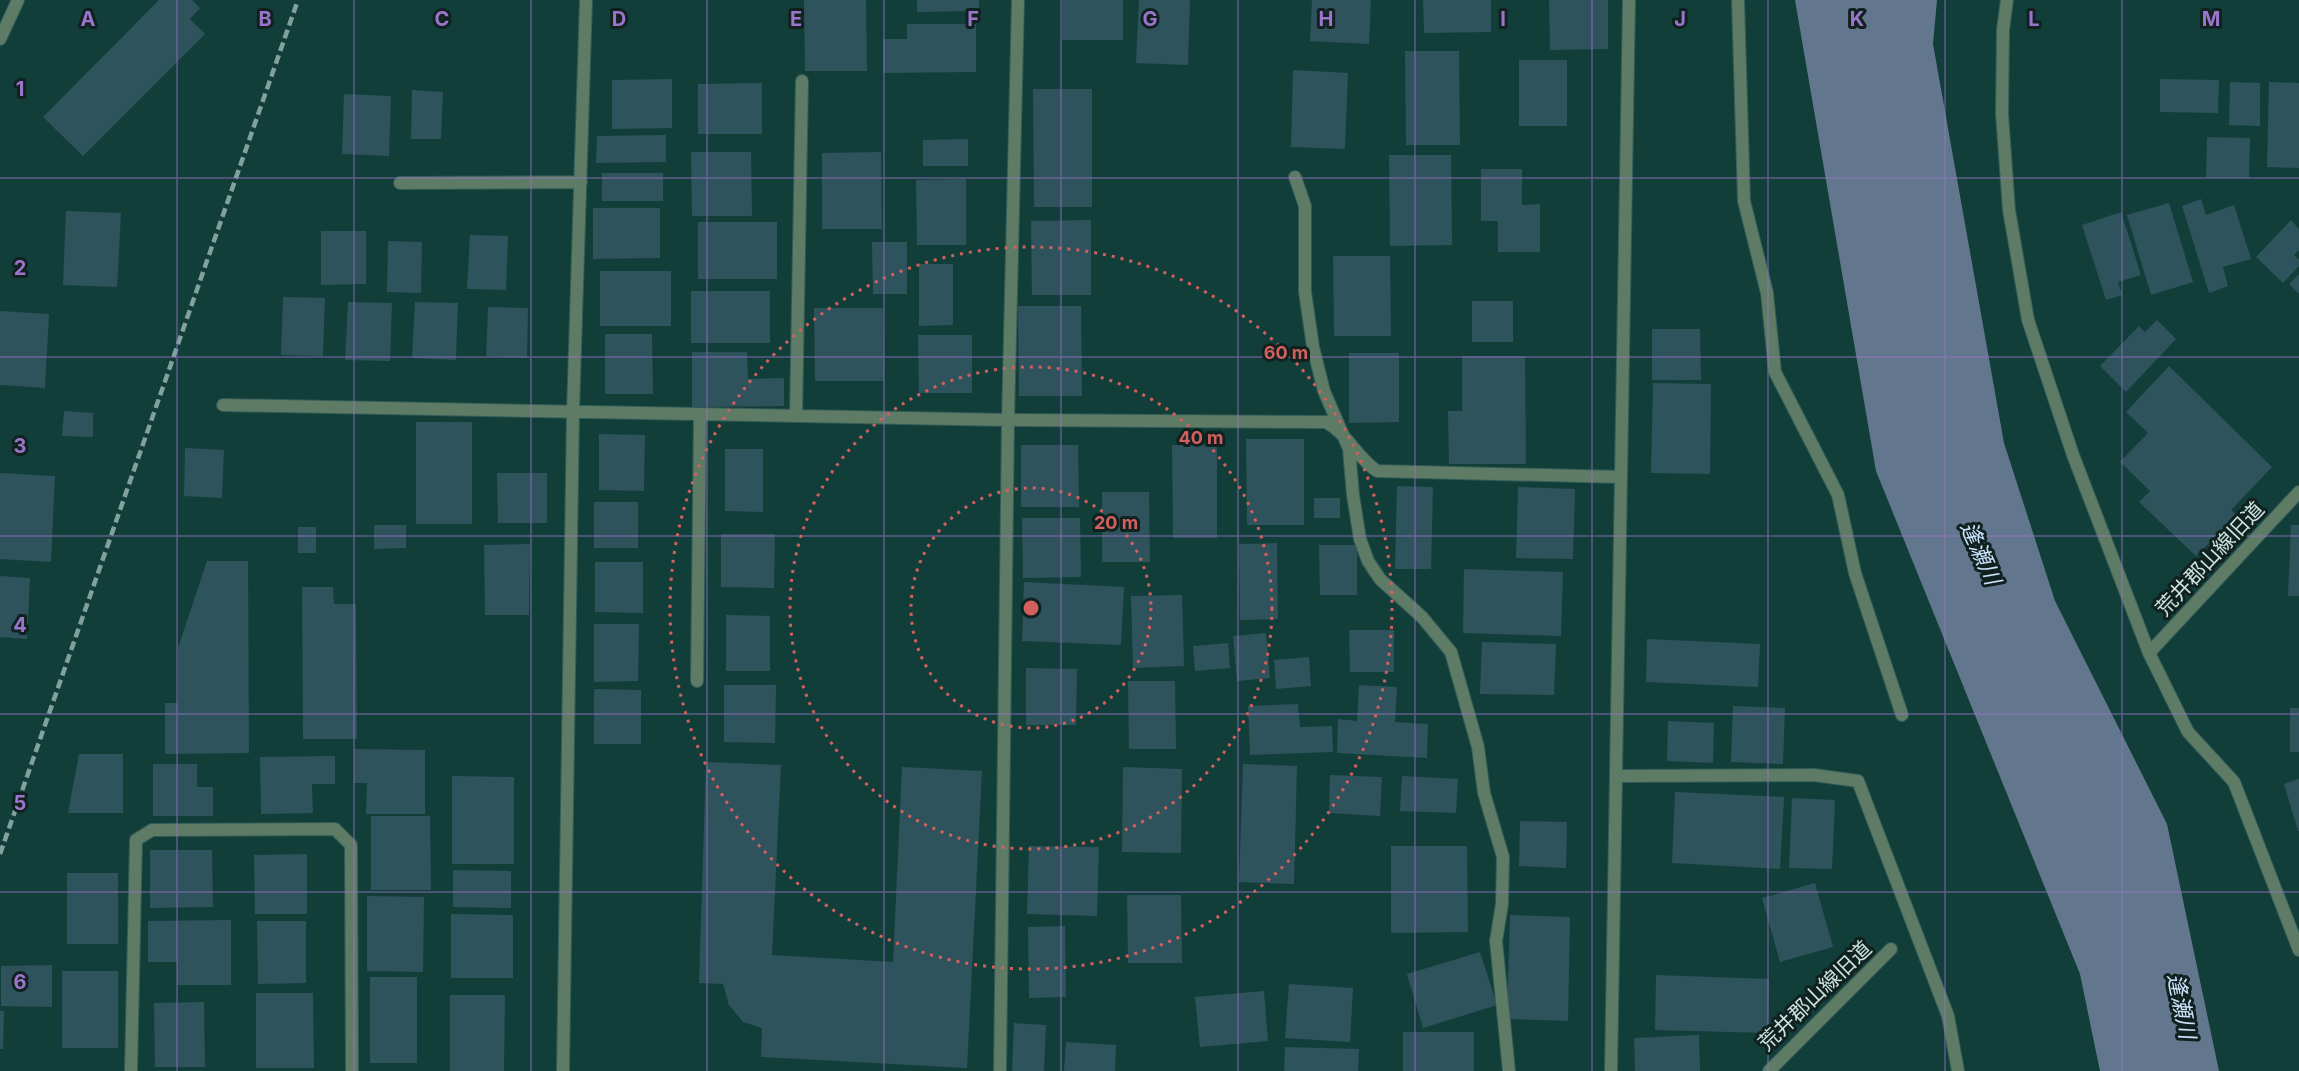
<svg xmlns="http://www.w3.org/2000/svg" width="2299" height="1071" font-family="Inter,'Noto Sans JP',sans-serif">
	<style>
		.water { fill: #62778e }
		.building { fill: #2f535d }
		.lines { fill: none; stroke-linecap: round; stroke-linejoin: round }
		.street-casing { stroke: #335c58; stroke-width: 14 }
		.street { stroke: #5e7b66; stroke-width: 12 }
		.rail { stroke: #82a19d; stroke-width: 4.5; stroke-dasharray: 9 4.5; stroke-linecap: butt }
		.grid { fill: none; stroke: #9b75cb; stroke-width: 1.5; stroke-opacity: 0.55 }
		.ring { fill: none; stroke: #d3605f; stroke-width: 3; stroke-dasharray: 3 6 }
		.labels { text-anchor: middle; stroke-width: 6; stroke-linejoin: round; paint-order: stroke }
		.street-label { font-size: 21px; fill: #cbe2de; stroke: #10211f }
		.water-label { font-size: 22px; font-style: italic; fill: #c9e1fb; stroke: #10211f }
		.grid-label { font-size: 20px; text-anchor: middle; font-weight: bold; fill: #9b75cb; stroke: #10211f; stroke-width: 6; stroke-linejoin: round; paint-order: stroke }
		.centre { fill: #d3605f; stroke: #10211f; stroke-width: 3 }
		.ring-label { font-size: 18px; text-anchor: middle; font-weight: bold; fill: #d3605f; stroke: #10211f; stroke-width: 6; stroke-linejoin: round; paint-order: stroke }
	</style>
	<rect width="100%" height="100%" fill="#123e3a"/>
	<path class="water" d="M1795 0H1937L1933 44 2004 443 2055 601 2167 824 2219 1071H2100L2080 974 1876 471Z"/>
	<path class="building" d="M159 0H192L200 8 190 19 205 34 83 156 43 117Z
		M804 0H866L867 71H805Z
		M917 0H979V11L917 12Z
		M1062 0H1123V40H1062Z
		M1139 0H1190L1188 65 1136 63Z
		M1312 0H1371L1369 44 1310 41Z
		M1423 0H1491V32L1424 33Z
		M1549 0H1608V49L1550 50Z
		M907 24H976V72L883 73V39H907Z
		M1405 51H1459L1460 145H1406Z
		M1519 60H1567V126H1519Z
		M1293 70 1348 73 1345 149 1291 147Z
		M672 79V128L612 129V80Z
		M2160 79 2219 80 2218 113 2160 112Z
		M2230 82 2260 83V126L2229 125Z
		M2269 82 2299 83V168L2267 167Z
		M762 83V134H698V84Z
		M1033 89H1092V207H1034Z
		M412 90 443 92 441 139H411Z
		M344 94 391 96 389 156 342 154Z
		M666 135V162L596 163 597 136Z
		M2207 137 2250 138 2249 178H2206Z
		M968 139V166H923V140Z
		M691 152H751L752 216H692Z
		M881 152 882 229H822V153Z
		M1389 155H1451L1452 245 1390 246Z
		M1481 169H1522V205L1540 204V252H1498V221H1481Z
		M602 173H663V201H602Z
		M966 179V245H917L916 180Z
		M2201 199 2206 215 2234 205 2251 259 2223 267 2228 286 2209 293 2182 206Z
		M2169 203 2193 282 2151 295 2127 215Z
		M593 208H660V258L593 259Z
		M66 211 121 213 117 287 63 285Z
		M2121 212 2141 275 2118 282 2122 295 2106 300 2082 225Z
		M1091 220V295H1032L1031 221Z
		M2291 220 2299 229V250L2294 255 2299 260V266L2283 283 2256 257Z
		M698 222H777V279H698Z
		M321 231H366V284L321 285Z
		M470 235 508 236 506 290 467 289Z
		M388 241 422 242 421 293 387 292Z
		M872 242H907V294H873Z
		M1333 256H1390L1391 336H1334Z
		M919 264H953V325L919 326Z
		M600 271H671V326H600Z
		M2299 274V294L2289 284Z
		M691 291H770V343H691Z
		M283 297 325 298 323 356 281 355Z
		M1472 301H1513V342H1472Z
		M348 302 392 303 390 361 345 360Z
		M415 302 458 303 456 360 412 358Z
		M1018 306H1081L1082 396H1019Z
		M488 307 528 308 527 358 486 356Z
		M814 308H883L884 381H815Z
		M0 311 49 314 45 388 0 385Z
		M2157 320 2176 339 2126 392 2100 366 2139 326 2145 332Z
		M1652 329H1700L1701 380H1652Z
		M605 334H652L653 394H605Z
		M918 335H972V393H919Z
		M692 352H747L748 379 784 378V406L692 407Z
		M1349 353H1399V422L1349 423Z
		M1462 356H1525L1526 464H1449L1448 411H1462Z
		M2169 366 2272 467 2231 510 2237 515 2196 556 2139 502 2150 491 2120 462 2148 433 2126 412Z
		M1653 383 1711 384 1710 474 1651 473Z
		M64 411 93 413V437L62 436Z
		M416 422H472V524H416Z
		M599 434 645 435 644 491 599 490Z
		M1246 439H1304V525H1247Z
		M1021 445H1078L1079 507H1021Z
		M1172 445H1217V538H1173Z
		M185 448 224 450 222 498 184 496Z
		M725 449H763V512L725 511Z
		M0 473 55 476 51 562 0 559Z
		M497 473H547V523H498Z
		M1397 486 1433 487 1431 569H1395Z
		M1518 487 1575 489 1573 559 1516 558Z
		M1102 492H1149L1150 562H1102Z
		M1314 498H1340V518H1314Z
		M594 502H638V548H594Z
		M1022 518H1080L1081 577 1023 578Z
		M374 525H406V548L374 549Z
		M2291 525H2299V596H2288Z
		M298 527H316V553H298Z
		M721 534H775L774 588 721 587Z
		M1277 543 1278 619 1240 620 1239 544Z
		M530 544 529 615H485L484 545Z
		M1319 545H1357V595H1320Z
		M207 561H248L249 753 165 754V703H178V648Z
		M595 562H643V613L595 612Z
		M1464 569 1563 572 1561 636 1463 633Z
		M0 576 30 578 27 639 0 637Z
		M1024 582 1124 587 1121 645 1022 641Z
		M302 587H333L334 604H356L357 739H303Z
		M1182 595 1184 666 1133 668 1131 596Z
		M726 615 770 616V671H726Z
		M594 624H639L638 681 594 682Z
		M1349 630H1394V672H1350Z
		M1266 633 1270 678 1237 681 1233 636Z
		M1647 639 1760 644 1758 687 1646 682Z
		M1482 642 1556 644 1554 695 1480 694Z
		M1228 643 1230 668 1195 671 1193 646Z
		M1309 657 1311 686 1276 689 1274 660Z
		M1026 668 1077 669 1076 725H1026Z
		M1128 681H1175L1176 749H1129Z
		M724 685H776L775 743 724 742Z
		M1359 685 1397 687 1395 722 1428 724 1427 758 1337 753 1338 719 1357 721Z
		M594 689 641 690V744H594Z
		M1298 704 1300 727 1332 726 1333 752 1250 755 1248 706Z
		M1733 706 1785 708 1783 764 1731 762Z
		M2290 708H2299V752H2290Z
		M1668 721 1714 723 1713 763 1667 761Z
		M354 749 425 750V814H366L367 783H354Z
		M79 754H123V813H68Z
		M335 756V784H312L313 813 261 814 260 757Z
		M706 762 781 765 772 955 893 962 902 767 982 771 967 1068 761 1057 762 1028 743 1022 729 1005 723 984 699 983Z
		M153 764H197V787H213V816H153Z
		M1243 764 1297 766 1294 884 1239 882Z
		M1123 767 1182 769 1181 853 1122 852Z
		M1330 775 1382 777 1380 816 1329 813Z
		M452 776 514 777V864H452Z
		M1402 776 1458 779 1456 813 1400 811Z
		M2299 779V831H2298L2284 784Z
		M1675 792 1784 797 1780 869 1672 863Z
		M1792 798 1835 800 1832 869 1789 868Z
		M371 816H430L431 890H371Z
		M1520 821 1567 822 1566 868 1519 866Z
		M1029 846 1099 847 1097 916 1027 914Z
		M1391 846H1467L1468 932 1391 933Z
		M150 850H212L213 907 150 908Z
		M307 854V914H255L254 855Z
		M453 870 511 871V908L453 907Z
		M67 873H118V944H67Z
		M1815 883 1833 947 1780 962 1762 898Z
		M1127 895H1181L1182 963H1128Z
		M367 896 424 897 423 972 367 971Z
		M451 914 513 915V978H451Z
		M1510 915 1570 917 1568 1021 1507 1019Z
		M231 920V985H177V962H148V921Z
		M257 921H306V983L258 984Z
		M1065 926 1066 997 1029 998 1028 927Z
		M1480 952 1497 1005 1423 1028 1407 974Z
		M52 965V1007L1 1006V966Z
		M62 971H118V1048H62Z
		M1656 975 1769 979 1768 1033 1655 1030Z
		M370 977H417V1063H370Z
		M1289 984 1353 988 1350 1042 1285 1038Z
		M1264 991 1268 1041 1200 1047 1195 997Z
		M256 993H313L314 1068H256Z
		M450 995H505L504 1071H450Z
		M204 1002 205 1067H155L154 1003Z
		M0 1011H4L3 1049H0Z
		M1014 1023 1046 1025 1044 1071H1012Z
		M1403 1032H1474V1071H1403Z
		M1699 1035 1700 1071H1635L1634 1038Z
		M1066 1042 1116 1045 1115 1071H1064Z
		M1285 1047 1359 1049 1358 1071H1284Z"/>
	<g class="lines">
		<defs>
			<path id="street" d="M1738 0 1744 201 1767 293 1775 372 1838 495 1855 573 1902 715
				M2007 0 2003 30 2002 114 2009 210 2028 320 2073 455 2149 653 2188 732 2234 782 2299 950
				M0 39 18 0
				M1295 177 1305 206V292L1313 347 1324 391 1349 449 1353 495 1360 539 1368 561 1380 579 1422 617 1451 652 1478 747 1484 793 1503 857 1502 904 1496 941 1509 1071
				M400 183 581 182
				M223 405 1008 420 1326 422C1348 434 1356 457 1377 471L1621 477
				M796 416 802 81
				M2149 653 2299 492
				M697 681 700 414
				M1616 776 1814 775 1858 781 1948 1016 1958 1071
				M131 1071 136 840 152 830 335 829 351 845 352 1071
				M563 1071 573 412 586 0
				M1000 1071 1008 420 1018 0
				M1611 1071 1629 0
				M1769 1071 1891 949"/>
		</defs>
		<use href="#street" class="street-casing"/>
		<use href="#street" class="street"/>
		<path class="rail" d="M0 854 298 0"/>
	</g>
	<path class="grid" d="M177 0V1071M354 0V1071M531 0V1071M707 0V1071M884 0V1071M1061 0V1071M1238 0V1071M1415 0V1071M1592 0V1071M1768 0V1071M1945 0V1071M2122 0V1071M0 178H2299M0 357H2299M0 536H2299M0 714H2299M0 892H2299"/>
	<g class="ring">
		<circle cx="1031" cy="608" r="120"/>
		<circle cx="1031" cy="608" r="241"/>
		<circle cx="1031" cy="608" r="361"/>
	</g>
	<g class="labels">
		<g class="street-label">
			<text transform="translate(2210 559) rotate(-47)" y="7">荒井郡山線旧道</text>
			<text transform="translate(1815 996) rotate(-44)" y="7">荒井郡山線旧道</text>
		</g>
		<g class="water-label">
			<text transform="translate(1981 553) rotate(66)" y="8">逢瀬川</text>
			<text transform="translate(2182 1006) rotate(79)" y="8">逢瀬川</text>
		</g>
	</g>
	<g class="grid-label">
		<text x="88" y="26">A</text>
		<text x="265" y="26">B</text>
		<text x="442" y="26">C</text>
		<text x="619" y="26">D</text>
		<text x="796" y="26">E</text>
		<text x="973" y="26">F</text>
		<text x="1150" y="26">G</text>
		<text x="1326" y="26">H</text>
		<text x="1503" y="26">I</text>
		<text x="1680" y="26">J</text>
		<text x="1857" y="26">K</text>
		<text x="2034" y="26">L</text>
		<text x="2211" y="26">M</text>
		<text x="20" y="96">1</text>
		<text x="20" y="275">2</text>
		<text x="20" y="453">3</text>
		<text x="20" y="632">4</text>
		<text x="20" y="810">5</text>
		<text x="20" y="989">6</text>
	</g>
	<circle cx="1031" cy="608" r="9" class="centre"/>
	<g class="ring-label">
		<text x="1286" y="359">60 m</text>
		<text x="1201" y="444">40 m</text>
		<text x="1116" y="529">20 m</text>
	</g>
</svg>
